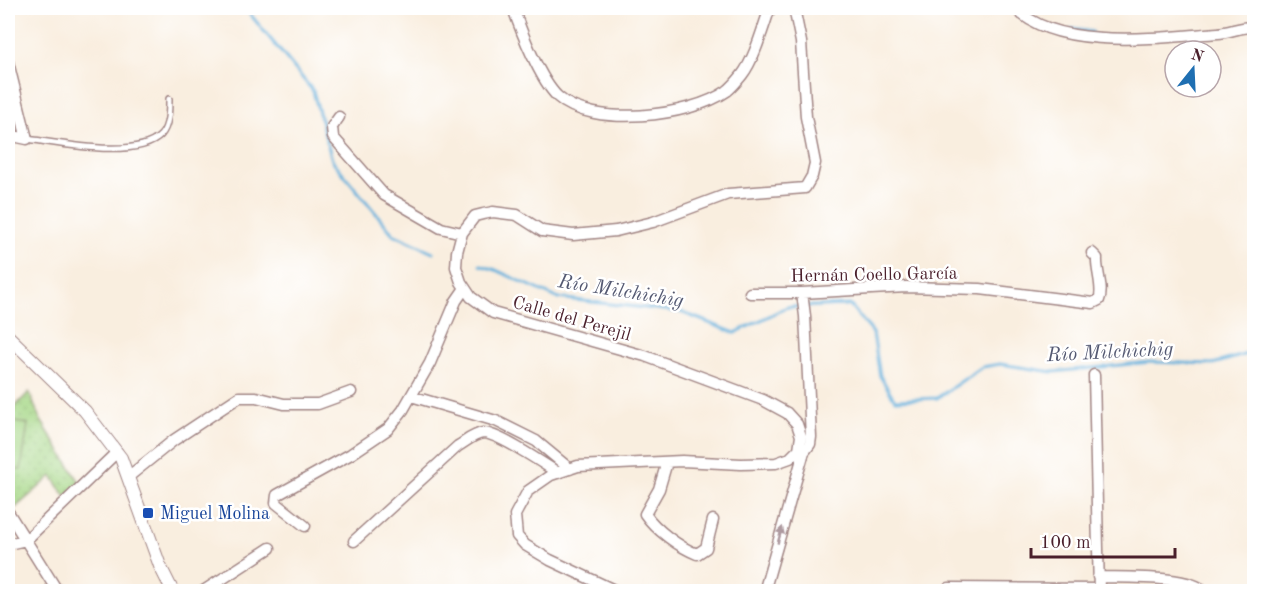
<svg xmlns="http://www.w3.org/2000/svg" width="1262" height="599" font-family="'Old Standard TT',serif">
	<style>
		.grass { fill: url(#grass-dots); stroke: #787b58; stroke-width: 1.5 }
		.pitch { fill: #a6d786; stroke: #787b58; stroke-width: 1.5 }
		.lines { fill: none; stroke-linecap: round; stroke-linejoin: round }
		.stream { stroke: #62b0dc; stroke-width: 3 }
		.service-casing { stroke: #a28685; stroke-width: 8 }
		.minor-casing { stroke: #a28685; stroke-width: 13 }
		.tertiary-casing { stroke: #a28685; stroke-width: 14 }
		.service { stroke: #fff; stroke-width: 5 }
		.minor { stroke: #fff; stroke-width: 10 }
		.tertiary { stroke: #fff; stroke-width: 12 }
		.oneway { fill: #ae9aa0 }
		.transit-dot { fill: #1a4fb4; stroke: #fff; stroke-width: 2 }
		.labels { text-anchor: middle; stroke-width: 5; stroke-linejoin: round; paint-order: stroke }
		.street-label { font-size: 18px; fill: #4a1f2b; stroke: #fff }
		.transit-label { font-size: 18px; fill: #164399; stroke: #fff; text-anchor: start }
		.water-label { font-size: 20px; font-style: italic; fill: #545972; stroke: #fff }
	</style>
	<defs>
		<pattern id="grass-dots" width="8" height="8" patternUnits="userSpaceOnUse" patternTransform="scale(1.5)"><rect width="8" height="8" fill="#a6d786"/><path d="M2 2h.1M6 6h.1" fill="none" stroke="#90b874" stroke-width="1.8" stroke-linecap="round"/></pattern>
	</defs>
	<rect width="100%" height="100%" fill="#fff"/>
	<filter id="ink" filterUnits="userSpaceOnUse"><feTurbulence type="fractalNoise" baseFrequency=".0167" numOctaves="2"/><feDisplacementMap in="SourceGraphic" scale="12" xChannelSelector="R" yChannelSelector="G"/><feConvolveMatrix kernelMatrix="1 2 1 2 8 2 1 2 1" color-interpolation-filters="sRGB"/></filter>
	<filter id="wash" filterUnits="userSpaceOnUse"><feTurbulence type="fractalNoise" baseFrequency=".008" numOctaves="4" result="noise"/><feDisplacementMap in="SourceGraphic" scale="24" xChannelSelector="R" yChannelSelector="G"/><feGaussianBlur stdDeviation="1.35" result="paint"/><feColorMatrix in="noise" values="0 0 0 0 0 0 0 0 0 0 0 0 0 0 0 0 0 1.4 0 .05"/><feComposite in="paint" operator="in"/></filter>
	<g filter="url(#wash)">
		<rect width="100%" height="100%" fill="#f9eedf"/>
		<path class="grass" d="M29 392 40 419 81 484 66 497 52 476 15 508 8 497V405L12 410Z"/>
		<path class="pitch" d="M8 421 28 424 21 470 8 468Z"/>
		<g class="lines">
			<path class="stream" d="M245 8 313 91 332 160 393 234 433 252
				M1072 29 1092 32
				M480 265 496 270 557 298 681 312 735 333 787 307 850 305 873 333 880 376 895 400 937 398 982 367 1000 364 1053 372 1150 362 1213 364 1254 352"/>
		</g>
	</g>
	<g filter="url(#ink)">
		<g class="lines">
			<defs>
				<path id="service" d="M27 139C59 143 138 160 161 135 169 126 169 110 169 99"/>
				<path id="minor" d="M513 8C521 31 540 80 558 97 592 128 690 117 727 91 732 87 738 80 742 75 755 58 763 27 770 8
					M1015 8C1058 52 1162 37 1218 33 1231 32 1242 26 1254 27
					M8 62 27 139 8 135
					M339 117 332 127 333 137 384 195 441 228 462 233
					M750 293H802L906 287 980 289 1093 303 1099 300C1104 289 1096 271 1097 258L1092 253
					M1094 375 1099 592
					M411 396 496 421 536 441 570 469
					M667 462 659 489 645 514C656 530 679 547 697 554L706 548 713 520
					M128 477 174 440 239 397H256L284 404H318L351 392
					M8 512 58 592
					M305 526 276 503 277 495 351 454 388 429 403 410 430 363 456 301 465 288
					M354 541 458 446C465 442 474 434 483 433 498 433 544 464 558 473
					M8 544 26 540 117 452
					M1098 577C1122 578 1191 575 1205 592
					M949 588 1099 589
					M202 592 270 548
					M618 592 550 560 525 545 517 536 515 515 528 491 551 475 578 466 682 461 741 464 776 463 790 458 799 449 801 436 797 424 787 413 763 400 645 356 493 313 471 297 461 282 456 267 457 252 462 233 475 216 483 214 493 212 517 215 542 231 573 235 616 231 653 222 728 194 805 188 812 176 815 163 806 117 801 42 794 8
					M764 592 804 452 810 444 811 437 805 316 802 293"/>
				<path id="tertiary" d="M8 336 85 411 121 458 160 566 173 592"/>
			</defs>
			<use href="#service" class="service-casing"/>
			<use href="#minor" class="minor-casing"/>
			<use href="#tertiary" class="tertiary-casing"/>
			<use href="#service" class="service"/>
			<use href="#minor" class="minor"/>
			<use href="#tertiary" class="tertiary"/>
		</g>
		<defs><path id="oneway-solid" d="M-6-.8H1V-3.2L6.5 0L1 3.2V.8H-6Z" transform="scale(1.5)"/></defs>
		<use class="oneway" href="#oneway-solid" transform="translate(780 535) rotate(-74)"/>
	</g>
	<rect class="transit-dot" x="142" y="507" width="12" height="12" rx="3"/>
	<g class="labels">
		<g class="street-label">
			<text transform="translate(874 274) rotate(-1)" y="6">Hernán Coello García</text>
			<text transform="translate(572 318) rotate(16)" y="6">Calle del Perejil</text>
		</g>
		<g class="transit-label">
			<text x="160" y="519">Miguel Molina</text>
		</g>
		<g class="water-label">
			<text transform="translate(621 290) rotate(9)" y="7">Río Milchichig</text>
			<text transform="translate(1110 351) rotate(-3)" y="7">Río Milchichig</text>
		</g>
	</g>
	<rect width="1262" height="599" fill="none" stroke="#fff" stroke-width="30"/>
	<g transform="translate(1193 69) rotate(18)"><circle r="28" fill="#ffffff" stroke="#b7a5aa" stroke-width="1.5"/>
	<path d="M0-4.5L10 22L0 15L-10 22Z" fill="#1f6fb2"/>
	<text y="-9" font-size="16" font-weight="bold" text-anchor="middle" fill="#4a1f2b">N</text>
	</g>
	<path d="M1031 548v9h144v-9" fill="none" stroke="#4a1f2b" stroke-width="3"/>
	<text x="1040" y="548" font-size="18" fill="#4a1f2b" stroke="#ffffff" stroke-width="4.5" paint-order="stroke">100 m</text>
</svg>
